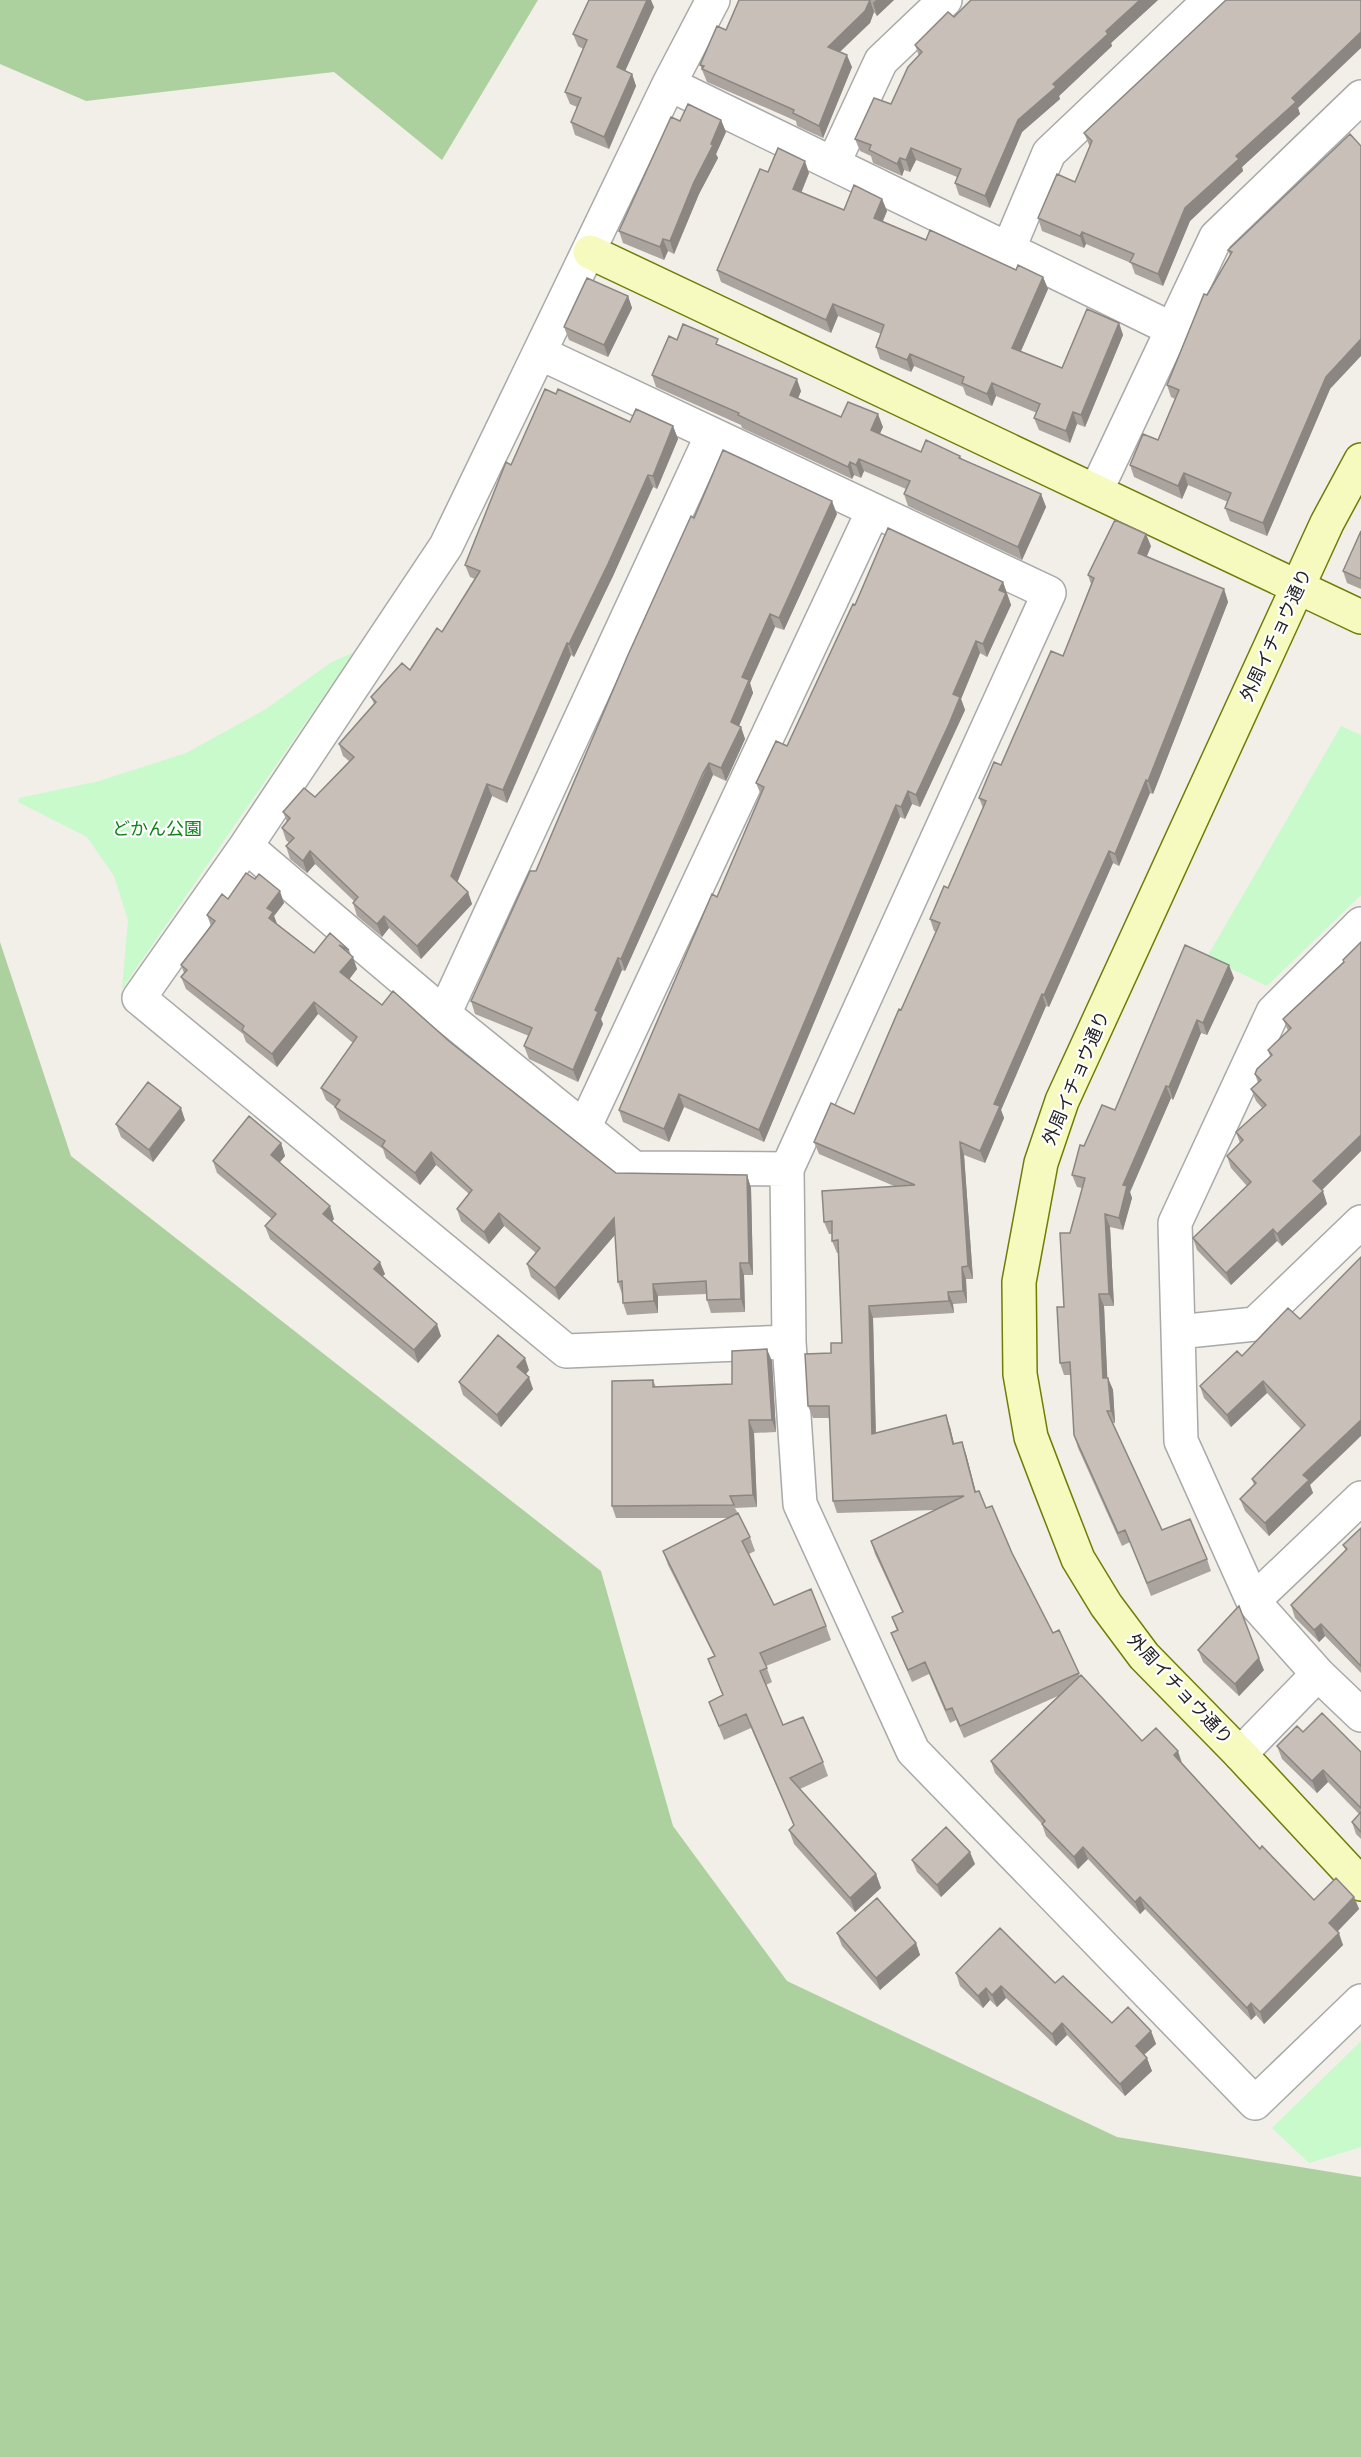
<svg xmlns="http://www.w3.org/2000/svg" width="1361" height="2457" font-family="Commissioner,'Noto Sans JP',sans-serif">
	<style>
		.forest { fill: #add19e }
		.park { fill: #c8facc }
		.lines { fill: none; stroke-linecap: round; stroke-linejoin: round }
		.street-casing { stroke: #a9a9a9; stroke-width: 36 }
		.secondary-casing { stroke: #707d05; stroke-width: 36 }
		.street { stroke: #fff; stroke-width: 33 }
		.secondary { stroke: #f7fabf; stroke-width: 33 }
		.wall { fill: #aba49e }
		.shaded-wall { fill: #8b8681 }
		.building { fill: #c7bfb8; stroke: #8b8681; stroke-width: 1.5 }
		.labels { text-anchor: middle; stroke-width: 4.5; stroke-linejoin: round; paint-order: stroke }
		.street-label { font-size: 18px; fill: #222; stroke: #fff }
		.park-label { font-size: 18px; fill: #0c8416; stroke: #fff }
	</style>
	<rect width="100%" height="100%" fill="#f2efe9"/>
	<path class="forest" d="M0 0H538L442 160 334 72 86 101 0 64Z
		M0 942 71 1156 601 1571 673 1826 787 1981 1117 2137 1361 2177V2457H0Z"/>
	<path class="park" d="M354 652 122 989 128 920 114 876 87 837 18 802 19 798 99 781 186 753 266 709 330 663Z
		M1341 726 1361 735V895L1267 986 1207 957Z
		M1361 2041V2147L1309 2163 1272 2128Z"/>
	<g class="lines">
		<defs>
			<path id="street" d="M669 84 1172 329
				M833 164 881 61 945 0
				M1008 250 1049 153 1210 0
				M540 353 1049 593 787 1169 789 1342 566 1351 139 998 246 846 446 546 669 84 713 0
				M1096 491 1216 237 1361 97
				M246 846 444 1014 634 1168 787 1169
				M1361 924 1273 1012 1175 1223 1181 1441 1253 1601 1318 1674 1361 1715
				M444 1014 712 435
				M584 1128 873 511
				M1178 1332 1255 1324 1361 1222
				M789 1342 800 1504 913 1751 1255 2103 1361 2001
				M1253 1601 1361 1498
				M1240 1754 1318 1674"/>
			<path id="secondary" d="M590 252 1361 617
				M1361 460 1327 523 1062 1101 1041 1163 1019 1282 1020 1374 1031 1437 1050 1487 1078 1559 1106 1605 1144 1656 1240 1754 1361 1884"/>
		</defs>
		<use href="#street" class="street-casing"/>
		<use href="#secondary" class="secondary-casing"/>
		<use href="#street" class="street"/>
		<use href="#secondary" class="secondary"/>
	</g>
	<path class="wall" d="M739 0H894L877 16 874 12 870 23 840 52 852 67 823 138 797 126 796 121 707 82 700 65 726 30Z
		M971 0H1158L1111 43 1112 46 1059 96 1060 99 1022 132 990 208 959 195 955 183 957 177 916 160 910 172 904 170 902 176 873 163 871 156 860 151 855 139 891 104 919 56 915 45 954 17Z
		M654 7 625 71 632 74 636 86 609 149 575 135 571 122 577 107 570 104 565 92 583 49 578 46 573 34Z
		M1298 108 1300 114 1242 167 1243 171 1190 221 1163 286 1135 274 1131 263 1086 244 1084 248 1042 231 1038 218 1075 182 1090 147 1089 145 1084 133Z
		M721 120 726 132 716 154 718 158 699 194 674 254 668 251 664 260 623 243 619 231Z
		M1350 134 1330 389 1267 536 1230 521 1225 508 1228 502 1188 485 1182 499 1134 477 1130 465 1158 440 1175 399 1171 397 1167 385 1207 295 1230 255 1228 250Z
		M768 172 809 173 801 192 844 210 882 199 887 211 883 221 926 240 1016 270 1043 277 1048 289 1021 351 1062 368 1119 323 1123 335 1085 427 1077 424 1070 443 1039 430 1034 418 1037 413 996 396 992 406 966 395 963 387 914 366 911 372 880 359 876 347 881 334 838 316 831 333 721 282 717 270Z
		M628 296 632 308 608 357 569 340 564 327Z
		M677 340 721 347 801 391 798 399 841 417 883 427 879 434 921 452 960 456 962 459 1041 494 1046 507 1022 560 908 506 904 494 906 489 864 471 861 478 854 475 852 479 742 428 741 425 656 387 652 375Z
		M556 394 630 422 673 426 678 439 657 489 653 487 613 576 574 657 571 655 507 803 492 796 457 882 468 892 472 904 421 959 389 928 382 937 357 916 353 903 354 901 315 864 307 873 290 859 286 846 289 843 286 840 282 828 287 822 283 812 315 797 349 761 343 756 339 744 374 704 371 697 410 670 442 632 475 579 470 577 465 565 511 465Z
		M837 514 784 630 775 627 750 683 753 693 739 726 741 727 745 739 726 781 713 775 708 786 625 971 622 970 601 1019 603 1024 578 1082 529 1059 524 1046 529 1036 475 1014 471 1001 536 871 694 518Z
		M1361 531V589L1347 583 1343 571Z
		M1151 546 1147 556 1224 589 1228 602 1153 794 1150 793 1119 866 1113 863 1049 1007 1046 1006 1001 1110 1004 1118 985 1163 964 1155 973 1279H966L967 1303 953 1304 954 1313 873 1318 876 1433 950 1427 954 1444 966 1454 976 1492 1012 1553 1053 1633 1059 1630 1080 1676 1142 1741 1182 1763 1260 1849 1314 1900 1354 1897 1359 1909 1337 1932 1343 1945 1264 2024 1256 2015 1251 2020 1145 1909 1140 1914 1088 1859 1078 1869 1046 1836 1042 1824 995 1773 991 1761 1058 1696 964 1738 956 1720 950 1723 929 1674 912 1682 891 1633 897 1631 892 1617 902 1612 875 1554 871 1541 936 1510 837 1513 833 1501 830 1418H813L808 1406 831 1353 842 1343 838 1253H837L832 1241V1234H829L824 1222 894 1186 819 1154 814 1142 854 1114 936 932 934 931 930 919 948 888 983 808 979 798 1001 765 1063 656 1091 584 1088 575Z
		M1003 582 1011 605 987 657 980 653 961 699 965 710 953 736 920 807 912 804 905 819 900 817 764 1142 684 1107 669 1142 623 1122 619 1110 717 897 761 795 756 783 787 746 855 605Z
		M255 879 284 903 274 916 277 924 314 953 330 933 349 950 357 969 349 979 382 1005 450 1042 616 1173 747 1175 751 1188 753 1275H744L745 1312 711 1313 707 1300 706 1294 658 1296V1313L627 1315 623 1303 622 1294 618 1282 615 1235 559 1300 531 1277 527 1264 536 1253 504 1226 489 1244 461 1221 457 1209 469 1194 436 1165 420 1185 386 1158 383 1149 340 1119 335 1107 326 1100 321 1088 353 1043 318 1014 277 1067 246 1042 243 1034 186 989 181 977 184 973 181 965 211 926 207 915Z
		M1361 942V1151L1322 1190 1327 1204 1282 1246 1277 1241 1231 1285 1197 1250 1193 1238 1247 1186 1231 1168 1227 1156 1240 1143 1236 1132 1262 1108 1256 1101 1251 1089 1258 1083 1255 1074 1270 1056 1268 1050 1288 1031 1283 1019 1343 962V960Z
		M1234 978 1207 1035 1201 1033 1173 1100 1171 1098 1130 1192 1132 1198 1123 1230 1110 1227 1114 1306H1104L1107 1378H1108L1113 1390 1115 1423H1113L1162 1530 1207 1559 1211 1571 1151 1596 1130 1542 1122 1546 1078 1448 1074 1435 1071 1375H1064L1060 1363 1064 1307 1082 1188 1077 1187 1072 1175 1084 1146 1115 1110Z
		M185 1120 153 1162 121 1137 116 1124Z
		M281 1143 285 1156 279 1163 334 1219 332 1221 385 1274 382 1276 441 1336 418 1363 270 1239 265 1226 272 1219 217 1173 213 1161Z
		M1300 1319 1310 1485 1313 1493 1269 1536 1245 1511 1240 1499 1254 1485 1252 1479 1301 1429 1267 1393 1231 1427 1204 1398 1200 1386 1242 1356Z
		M772 1361 776 1432 754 1433 757 1507 735 1508 750 1537 755 1551 749 1554 774 1605 826 1626 831 1640 766 1666 772 1682 766 1685 783 1725 823 1762 828 1776 800 1789 876 1874 881 1888 855 1912 794 1844 789 1830 794 1826 751 1728 724 1740 709 1702 723 1696 708 1659 714 1656 668 1565 663 1551 729 1518H616L612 1506 653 1380 656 1387 732 1384Z
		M529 1370 526 1374 533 1389 501 1427 463 1395 459 1382Z
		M1361 1528V1673L1325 1636 1319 1642 1295 1618 1291 1605 1346 1551 1343 1545Z
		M1198 1650 1264 1670 1239 1696 1203 1662Z
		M1303 1732 1361 1752V1839L1356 1834 1352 1822 1359 1814 1328 1782 1317 1793 1282 1759 1277 1746Z
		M912 1860 975 1864 941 1897 917 1872Z
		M837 1933 916 1943 920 1955 880 1990 842 1946Z
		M956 1973 1055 1983 1112 2023 1151 2031 1156 2044 1144 2055 1152 2071 1125 2096 1067 2035 1056 2046 1006 1998 997 2007 990 2000 983 2008 960 1986Z"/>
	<path class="shaded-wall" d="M647 0H651L654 7 621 80 617 67Z
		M870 0 874 12 870 23 832 59 828 47Z
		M876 0H894L877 16 873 3Z
		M1140 0H1158L1111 43 1112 46 1059 96 1060 99 1022 132 990 208 985 196 1018 120 1106 31Z
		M1361 32V48L1298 108 1300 114 1242 167 1243 171 1190 221 1163 286 1158 274 1185 208 1292 98Z
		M847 55 852 67 823 138 819 126Z
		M632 74 636 86 609 149 604 137Z
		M721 120 726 132 716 154 718 158 699 194 674 254 670 241 694 182Z
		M911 148 916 160 910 172 906 160Z
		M900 158 904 170 902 176 897 164Z
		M805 161 809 173 798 201 793 189Z
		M882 199 887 211 879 230 874 218Z
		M1082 232 1086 244 1084 248 1080 236Z
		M663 239 668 251 664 260 660 247Z
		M1043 277 1048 289 1017 360 1012 348Z
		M628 296 632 308 608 357 604 345Z
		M833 304 838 316 831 333 826 320Z
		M1119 323 1123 335 1085 427 1081 415Z
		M1361 339V356L1330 389 1267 536 1263 523 1326 377Z
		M910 354 914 366 911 372 907 360Z
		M797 379 801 391 794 407 790 395Z
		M992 383 996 396 992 406 987 394Z
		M1073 412 1077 424 1070 443 1066 431Z
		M878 414 883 427 876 443 871 430Z
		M673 426 678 439 657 489 653 476Z
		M859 459 864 471 861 478 856 465Z
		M850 462 854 475 852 479 848 467Z
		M1184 473 1188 485 1182 499 1178 486Z
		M648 475 653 487 613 576 574 657 569 644Z
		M1041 494 1046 507 1022 560 1018 547Z
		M832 501 837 514 784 630 779 618Z
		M1146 534 1151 546 1143 565 1138 553Z
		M1003 582 1011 605 987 657 983 644 999 590Z
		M1224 589 1228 602 1153 794 1148 781Z
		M770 614 775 627 750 683 753 693 735 735 731 722 742 677Z
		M976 641 980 653 961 699 965 710 953 736 920 807 916 795 953 694Z
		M567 643 571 655 507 803 503 790Z
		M741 727 745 739 726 781 721 768Z
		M709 763 713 775 625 971 621 959Z
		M1146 780 1150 793 1119 866 1115 854Z
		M487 784 492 796 455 888 451 876Z
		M908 791 912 804 905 819 901 807Z
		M896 805 900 817 764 1142 759 1130Z
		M310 851 315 864 307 873 303 861Z
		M1109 851 1113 863 1049 1007 1044 995Z
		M280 891 284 903 274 916 277 924 269 918 267 908Z
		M468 892 472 904 421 959 417 946Z
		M384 916 389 928 382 937 377 924Z
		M353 957 357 969 345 985 340 972Z
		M618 958 622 970 601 1019 603 1024 578 1082 573 1070 595 1010Z
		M1229 965 1234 978 1207 1035 1203 1023Z
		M1042 994 1046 1006 1001 1110 1004 1118 985 1163 980 1151 994 1104Z
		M314 1002 318 1014 277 1067 272 1054Z
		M1197 1020 1201 1033 1173 1100 1169 1087Z
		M1166 1086 1171 1098 1130 1192 1132 1198 1123 1230 1119 1218 1123 1185Z
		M679 1094 684 1107 669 1142 664 1129Z
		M181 1108 185 1120 153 1162 149 1150Z
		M1361 1135V1151L1318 1194 1313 1181Z
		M960 1142 964 1155 973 1279 968 1266Z
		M281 1143 285 1156 275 1168 271 1155Z
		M431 1152 436 1165 420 1185 415 1173Z
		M747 1175 751 1188 753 1275 749 1263Z
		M1323 1191 1327 1204 1282 1246 1277 1234Z
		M330 1206 334 1219 328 1226 323 1214Z
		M499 1213 504 1226 489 1244 484 1232Z
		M1105 1214 1110 1227 1114 1306 1109 1294Z
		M614 1218 619 1230 559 1300 555 1288Z
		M1273 1229 1277 1241 1231 1285 1226 1273Z
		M380 1262 385 1274 378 1281 374 1269Z
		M740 1263 744 1275 745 1312 741 1299Z
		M962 1267 966 1279 967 1303 963 1291Z
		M653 1284 658 1296V1313L654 1301Z
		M948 1292 953 1304 954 1313 949 1301Z
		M1099 1294 1104 1306 1108 1391 1103 1378Z
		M869 1306 873 1318 876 1446 872 1434Z
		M437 1324 441 1336 418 1363 414 1350Z
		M767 1349 772 1361 776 1432 772 1420Z
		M525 1358 529 1370 522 1379 517 1367Z
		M529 1377 533 1389 501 1427 497 1415Z
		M1108 1378 1113 1390 1115 1423 1111 1411Z
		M1263 1381 1267 1393 1231 1427 1227 1415Z
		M946 1415 950 1427 957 1456 953 1444Z
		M749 1420 754 1433 757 1507 753 1495Z
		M1361 1420V1436L1310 1485 1313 1493 1269 1536 1265 1523 1303 1475Z
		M962 1442 966 1454 979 1505 975 1492Z
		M1321 1624 1325 1636 1319 1642 1314 1630Z
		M1259 1658 1264 1670 1239 1696 1235 1684Z
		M1178 1751 1182 1763 1174 1755Z
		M1323 1770 1328 1782 1317 1793 1312 1781Z
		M1083 1847 1088 1859 1078 1869 1074 1857Z
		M970 1852 975 1864 941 1897 937 1885Z
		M876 1874 881 1888 855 1912 850 1898Z
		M1140 1897 1145 1909 1140 1914 1135 1902Z
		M1354 1897 1359 1909 1334 1935 1329 1923Z
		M1339 1933 1343 1945 1264 2024 1260 2012Z
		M916 1943 920 1955 880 1990 876 1978Z
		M1001 1986 1006 1998 997 2007 992 1995Z
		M986 1988 990 2000 983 2008 978 1996Z
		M1251 2003 1256 2015 1251 2020 1247 2008Z
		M1062 2023 1067 2035 1056 2046 1052 2034Z
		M1151 2031 1156 2044 1140 2058 1136 2046Z
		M1147 2058 1152 2071 1125 2096 1120 2084Z"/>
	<path class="building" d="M589 0H647L617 67 632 74 604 137 571 122 581 98 565 92 587 40 573 34Z
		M739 0H870L865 11 828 47 847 55 819 126 793 113 794 110 702 69 704 66 700 65 717 26 726 30Z
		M971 0H1140L1106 31 1108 34 1053 84 1056 87 1018 120 985 196 955 183 961 169 911 148 906 160 900 158 897 164 869 150 871 145 855 139 874 98 891 104 908 67 922 52 915 45 948 12 954 17Z
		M1226 0H1361V32L1292 98 1296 102 1236 156 1239 159 1185 208 1158 274 1130 262 1134 254 1082 232 1080 236 1038 218 1057 174 1075 182 1092 141 1084 133Z
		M688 104 721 120 711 144 713 145 694 182 670 241 663 239 660 247 619 231 671 117 680 121Z
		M1350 134 1361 146V339L1326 377 1263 523 1225 508 1231 493 1184 473 1178 486 1130 465 1143 434 1158 440 1179 390 1167 385 1204 294 1207 295 1232 252 1228 250Z
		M778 148 805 161 793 189 844 210 854 185 882 199 874 218 926 240 930 230 1016 270 1018 265 1043 277 1012 348 1062 368 1087 309 1119 323 1081 415 1073 412 1066 431 1034 418 1040 404 992 383 987 394 962 383 964 377 910 354 907 360 876 347 884 325 833 304 826 320 717 270 760 169 768 172Z
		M587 278 628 296 604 345 564 327Z
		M683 324 718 339 716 344 797 379 790 395 841 417 848 402 878 414 871 430 921 452 926 440 960 456 959 458 1041 494 1018 547 904 494 910 481 859 459 856 465 850 462 848 467 738 415 739 413 652 375 669 336 677 340Z
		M545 389 556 394 558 389 630 422 636 409 673 426 653 476 648 475 608 564 569 644 567 643 503 790 487 784 451 876 468 892 417 946 384 916 377 924 353 903 358 897 310 851 303 861 286 846 294 838 282 828 290 818 283 812 304 788 315 797 354 757 339 744 376 702 371 697 402 663 410 670 437 628 442 632 480 571 465 565 506 462 511 465Z
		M723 450 832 501 779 618 770 614 742 677 749 680 731 722 741 727 721 768 709 763 703 773 621 959 618 958 595 1010 598 1012 573 1070 524 1046 532 1028 471 1001 530 871H536L628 655 691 516 694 518Z
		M1115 520 1146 534 1138 553 1224 589 1148 781 1146 780 1115 854 1109 851 1044 995 1042 994 994 1104 1000 1106 980 1151 960 1142 968 1266 962 1267 963 1291 948 1292 949 1301 869 1306 872 1434 946 1415 953 1444 962 1442 975 1492 979 1491 986 1508 992 1506 1012 1553 1053 1633 1059 1630 1079 1673 960 1726 952 1708 946 1710 925 1662 908 1670 891 1633 898 1630 892 1617 903 1612 871 1541 964 1496 833 1501 829 1406H808L805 1354 831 1353V1343H842L838 1240 832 1241V1221L824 1222 822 1191 915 1185 814 1142 831 1103 854 1114 899 1009 901 1010 940 923 930 919 944 886 948 888 986 801 979 798 994 762 1001 765 1051 651 1063 656 1094 578 1088 575Z
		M888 528 1003 582 999 590 1006 593 983 644 976 641 953 694 960 697 949 724 916 795 908 791 901 807 896 805 759 1130 679 1094 664 1129 619 1110 712 894 717 897 764 787 756 783 776 741 787 746 853 604 855 605Z
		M1361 531V579L1343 571Z
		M246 873 255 879 259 874 280 891 267 908 273 912 269 918 314 953 330 933 349 950 339 945 353 957 340 972 382 1005 393 991 450 1042 616 1173 747 1175 749 1263H740L741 1299 707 1300 706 1281 653 1284 654 1301 623 1303 622 1281 618 1282 614 1218 555 1288 527 1264 540 1248 499 1213 484 1232 457 1209 472 1190 431 1152 415 1173 382 1146 385 1141 335 1107 340 1100 321 1088 357 1037 314 1002 272 1054 242 1030 244 1026 181 977 187 970 181 965 215 921 207 915 222 894 228 899Z
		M1361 942V1135L1313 1181 1323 1191 1277 1234 1273 1229 1226 1273 1193 1238 1251 1182 1227 1156 1243 1140 1236 1132 1266 1105 1251 1089 1261 1080 1255 1074 1257 1069 1272 1055 1268 1050 1291 1028 1283 1019 1344 962 1343 960Z
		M1185 945 1229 965 1203 1023 1197 1020 1169 1087 1166 1086 1123 1185 1127 1186 1119 1218 1105 1214 1109 1294H1099L1103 1378H1108L1111 1411H1107L1162 1530 1190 1519 1207 1559 1147 1583 1125 1530 1118 1533 1074 1435 1070 1362 1060 1363 1057 1307H1064L1060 1233H1070L1085 1178 1072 1175 1080 1145 1084 1146 1102 1105 1115 1110Z
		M148 1082 181 1108 149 1150 116 1124Z
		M249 1116 281 1143 271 1155 330 1206 323 1214 380 1262 374 1269 437 1324 414 1350 265 1226 276 1214 213 1161Z
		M1361 1257V1420L1303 1475 1309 1480 1265 1523 1240 1499 1256 1483 1252 1479 1305 1425 1263 1381 1227 1415 1200 1386 1237 1351 1242 1356 1288 1308 1300 1319Z
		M498 1335 525 1358 517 1367 529 1377 497 1415 459 1382Z
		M767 1349 772 1420H749L753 1495 730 1496 734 1505 612 1506V1381L653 1380V1387L732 1384V1351Z
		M738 1513 750 1537 742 1541 774 1605 811 1589 826 1626 760 1653 767 1668 760 1671 783 1725 803 1717 823 1762 790 1778 876 1874 850 1898 789 1830 794 1825 746 1714 719 1726 709 1702 723 1695 708 1659 715 1656 663 1551Z
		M1361 1528V1666L1321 1624 1314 1630 1291 1605 1347 1549 1343 1545Z
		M1239 1606 1259 1658 1235 1684 1198 1650Z
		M1081 1675 1142 1741 1156 1728 1178 1751 1174 1755 1260 1849 1262 1846 1314 1900 1336 1878 1354 1897 1329 1923 1339 1933 1260 2012 1251 2003 1247 2008 1140 1897 1135 1902 1083 1847 1074 1857 1042 1824 1045 1821 991 1761Z
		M1322 1713 1361 1752V1808L1323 1770 1312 1781 1277 1746 1297 1726 1303 1732Z
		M1361 1812V1832L1352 1822Z
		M946 1827 970 1852 937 1885 912 1860Z
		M877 1898 916 1943 876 1978 837 1933Z
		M1000 1928 1055 1983 1063 1976 1112 2023 1128 2007 1151 2031 1136 2046 1147 2058 1120 2084 1062 2023 1052 2034 1001 1986 992 1995 986 1988 978 1996 956 1973Z"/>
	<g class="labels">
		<g class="street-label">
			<text transform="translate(1276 635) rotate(-65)" y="6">外周イチョウ通り</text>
			<text transform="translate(1076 1078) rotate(-67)" y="6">外周イチョウ通り</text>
			<text transform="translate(1180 1689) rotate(47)" y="6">外周イチョウ通り</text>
		</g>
		<g class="park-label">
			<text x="157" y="835">どかん公園</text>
		</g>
	</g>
</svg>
